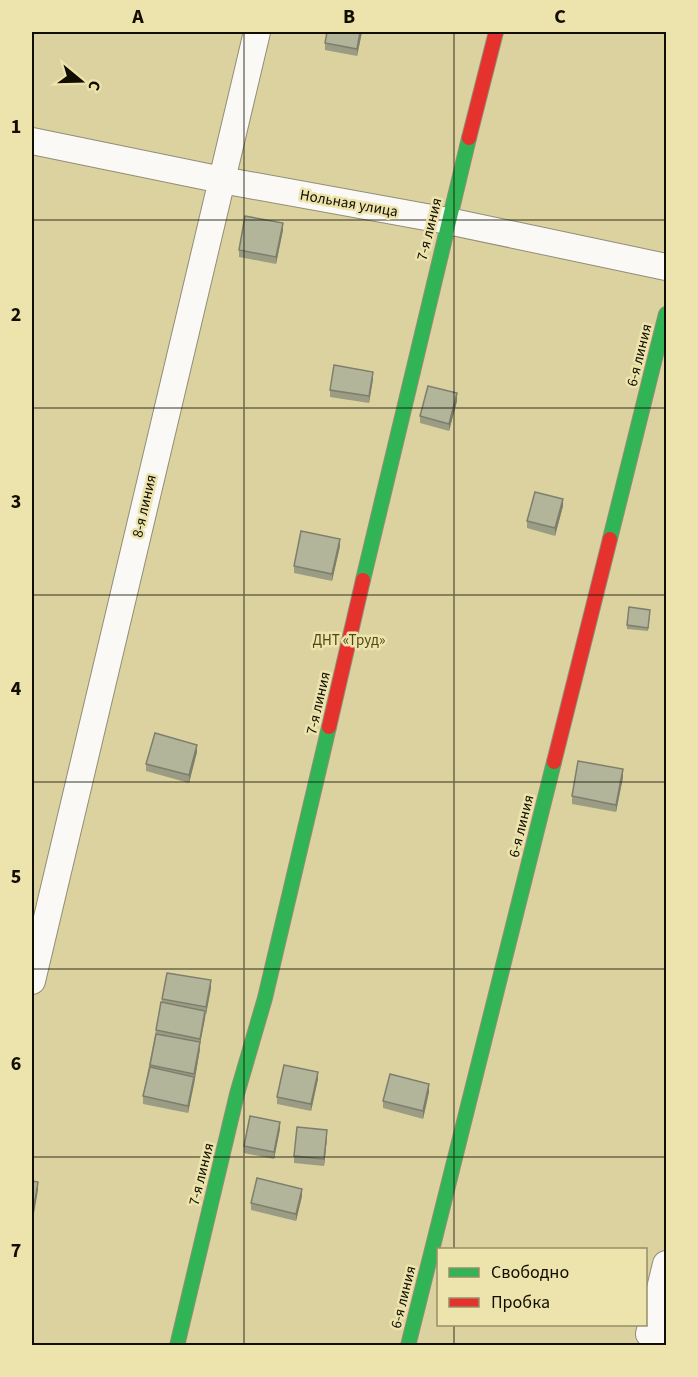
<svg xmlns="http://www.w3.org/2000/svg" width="698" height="1377" font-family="'Source Sans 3',sans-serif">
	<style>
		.green { fill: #dbd29f; fill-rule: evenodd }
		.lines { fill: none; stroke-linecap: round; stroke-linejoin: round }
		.street-casing { stroke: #918e77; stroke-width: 28 }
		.fast-casing { stroke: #918e77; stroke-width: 16 }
		.jam-casing { stroke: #918e77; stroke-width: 16 }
		.street { stroke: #faf9f5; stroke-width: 26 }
		.fast { stroke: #30b455; stroke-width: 14 }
		.jam { stroke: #e5322d; stroke-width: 14 }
		.wall { fill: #9a9c84 }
		.shaded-wall { fill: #7d7f6c }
		.building { fill: #b3b59a; stroke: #7d7f6c; stroke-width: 1.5 }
		.grid { fill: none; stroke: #110e00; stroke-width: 1.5; stroke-opacity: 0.55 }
		.labels { text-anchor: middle; stroke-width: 5; stroke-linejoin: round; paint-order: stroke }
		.street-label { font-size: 15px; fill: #110e00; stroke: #ede4ad }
		.park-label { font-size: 15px; fill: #504610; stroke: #ede4ad }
		.neatline { fill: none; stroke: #110e00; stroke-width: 2 }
		.grid-label { font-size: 20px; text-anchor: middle; font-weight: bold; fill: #110e00 }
	</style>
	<rect width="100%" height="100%" fill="#dedabc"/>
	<path class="green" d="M32 32H666V1345H32ZM438 1250H646V1324H438Z"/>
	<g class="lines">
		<defs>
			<path id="street" d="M32 141 222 180 448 221 666 267
				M32 981 257 32
				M666 1264 649 1334 666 1332"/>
			<path id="fast" d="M610 539 666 314
				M363 580 469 138
				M177 1346 237 1094 265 998 329 727
				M408 1346 554 762"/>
			<path id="jam" d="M469 138 496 32
				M329 727 363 580
				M554 762 610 539"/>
		</defs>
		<use href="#street" class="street-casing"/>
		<use href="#fast" class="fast-casing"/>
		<use href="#jam" class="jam-casing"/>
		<use href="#street" class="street"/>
		<use href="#fast" class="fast"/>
		<use href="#jam" class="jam"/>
	</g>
	<path class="wall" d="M327 32H362L357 56 325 50V43Z
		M283 230 276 264 239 257V250Z
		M373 379 369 403 330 397V390Z
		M457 401 449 431 420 423V416Z
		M563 506 555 536 527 528V521Z
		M340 546 332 581 294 573V566Z
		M650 614 648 631 627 629V625Z
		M197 752 189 783 146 771V764Z
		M623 777 616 812 572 804V796Z
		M211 988 200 1044V1049L194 1084 188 1113 143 1104V1096L162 999Z
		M318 1079 311 1111 277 1104V1097Z
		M429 1092 423 1119 383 1108V1101Z
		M280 1129 274 1159 244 1153V1146Z
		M327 1138 324 1166 294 1163V1156Z
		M302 1196 296 1221 251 1210V1203Z"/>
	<path class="shaded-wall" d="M360 32H362L357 56V49Z
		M283 223V230L276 264V257Z
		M373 372V379L369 403V396Z
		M457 393V401L449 431V424Z
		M563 499V506L555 536V528Z
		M340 539V546L332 581V574Z
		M197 745V752L189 783V775Z
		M623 769V777L616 812V805Z
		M211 980V988L206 1015V1007Z
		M205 1011V1018L200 1044V1049L194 1084 188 1113V1106L194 1078 200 1045V1039Z
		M318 1072V1079L311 1111V1104Z
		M429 1084V1092L423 1119V1111Z
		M280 1122V1129L274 1159V1152Z
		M327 1130V1138L324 1166V1159Z
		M38 1182V1190L32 1225V1218Z
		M302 1189V1196L296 1221V1214Z"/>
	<path class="building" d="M327 32H360L357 49 325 43Z
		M245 216 283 223 276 257 239 250Z
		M334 365 373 372 369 396 330 390Z
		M428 386 457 393 449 424 420 416Z
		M535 492 563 499 555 528 527 521Z
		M301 531 340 539 332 574 294 566Z
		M629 607 650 610 648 628 627 625Z
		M155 733 197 745 189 775 146 764Z
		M578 761 623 769 616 805 572 796Z
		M167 973 211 980 206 1007 162 999Z
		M161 1002 205 1011 200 1039 156 1030Z
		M156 1034 200 1042 194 1074 150 1065Z
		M284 1065 318 1072 311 1104 277 1097Z
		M150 1067 194 1077 188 1106 143 1096Z
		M390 1074 429 1084 423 1111 383 1101Z
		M250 1116 280 1122 274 1152 244 1146Z
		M297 1127 327 1130 324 1159 294 1156Z
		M257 1178 302 1189 296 1214 251 1203Z
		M32 1181 38 1182 32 1218Z"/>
	<path class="grid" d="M244 32V1346M454 32V1250M32 220H666M32 408H666M32 595H666M32 782H666M32 969H666M32 1157H666M454 1324V1346"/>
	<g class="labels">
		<g class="street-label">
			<text transform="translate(349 203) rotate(10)" y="5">Нольная улица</text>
			<text transform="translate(429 229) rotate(-76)" y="5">7-я линия</text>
			<text transform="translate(639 355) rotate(-76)" y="5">6-я линия</text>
			<text transform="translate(144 506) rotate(-77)" y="5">8-я линия</text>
			<text transform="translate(318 703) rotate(-77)" y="5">7-я линия</text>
			<text transform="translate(521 826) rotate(-76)" y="5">6-я линия</text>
			<text transform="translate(201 1174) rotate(-76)" y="5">7-я линия</text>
			<text transform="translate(403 1297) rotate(-76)" y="5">6-я линия</text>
		</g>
		<g class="park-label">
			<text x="349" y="645">ДНТ «Труд»</text>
		</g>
	</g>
	<rect width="698" height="1377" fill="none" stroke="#ede4ad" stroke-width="66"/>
	<rect x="437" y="1248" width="210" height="78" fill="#ede4ad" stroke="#958e68" stroke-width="1.5"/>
	<rect x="449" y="1268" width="30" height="9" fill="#30b455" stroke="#958e68" stroke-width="1.5"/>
	<text x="491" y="1278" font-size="18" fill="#110e00">Свободно</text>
	<rect x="449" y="1298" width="30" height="9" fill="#e5322d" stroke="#958e68" stroke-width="1.5"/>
	<text x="491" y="1308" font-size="18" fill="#110e00">Пробка</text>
	<g transform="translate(81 81) rotate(109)" stroke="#ede4ad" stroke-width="4.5" paint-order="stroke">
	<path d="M0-4.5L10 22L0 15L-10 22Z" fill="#110e00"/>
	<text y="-9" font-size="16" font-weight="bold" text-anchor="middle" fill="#110e00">С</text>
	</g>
	<rect x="33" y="33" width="632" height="1311" class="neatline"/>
	<g class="grid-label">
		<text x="138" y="23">A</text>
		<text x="349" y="23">B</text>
		<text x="560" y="23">C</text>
		<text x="16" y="133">1</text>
		<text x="16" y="321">2</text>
		<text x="16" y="508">3</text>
		<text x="16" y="695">4</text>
		<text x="16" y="883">5</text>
		<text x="16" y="1070">6</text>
		<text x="16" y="1257">7</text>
	</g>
</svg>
